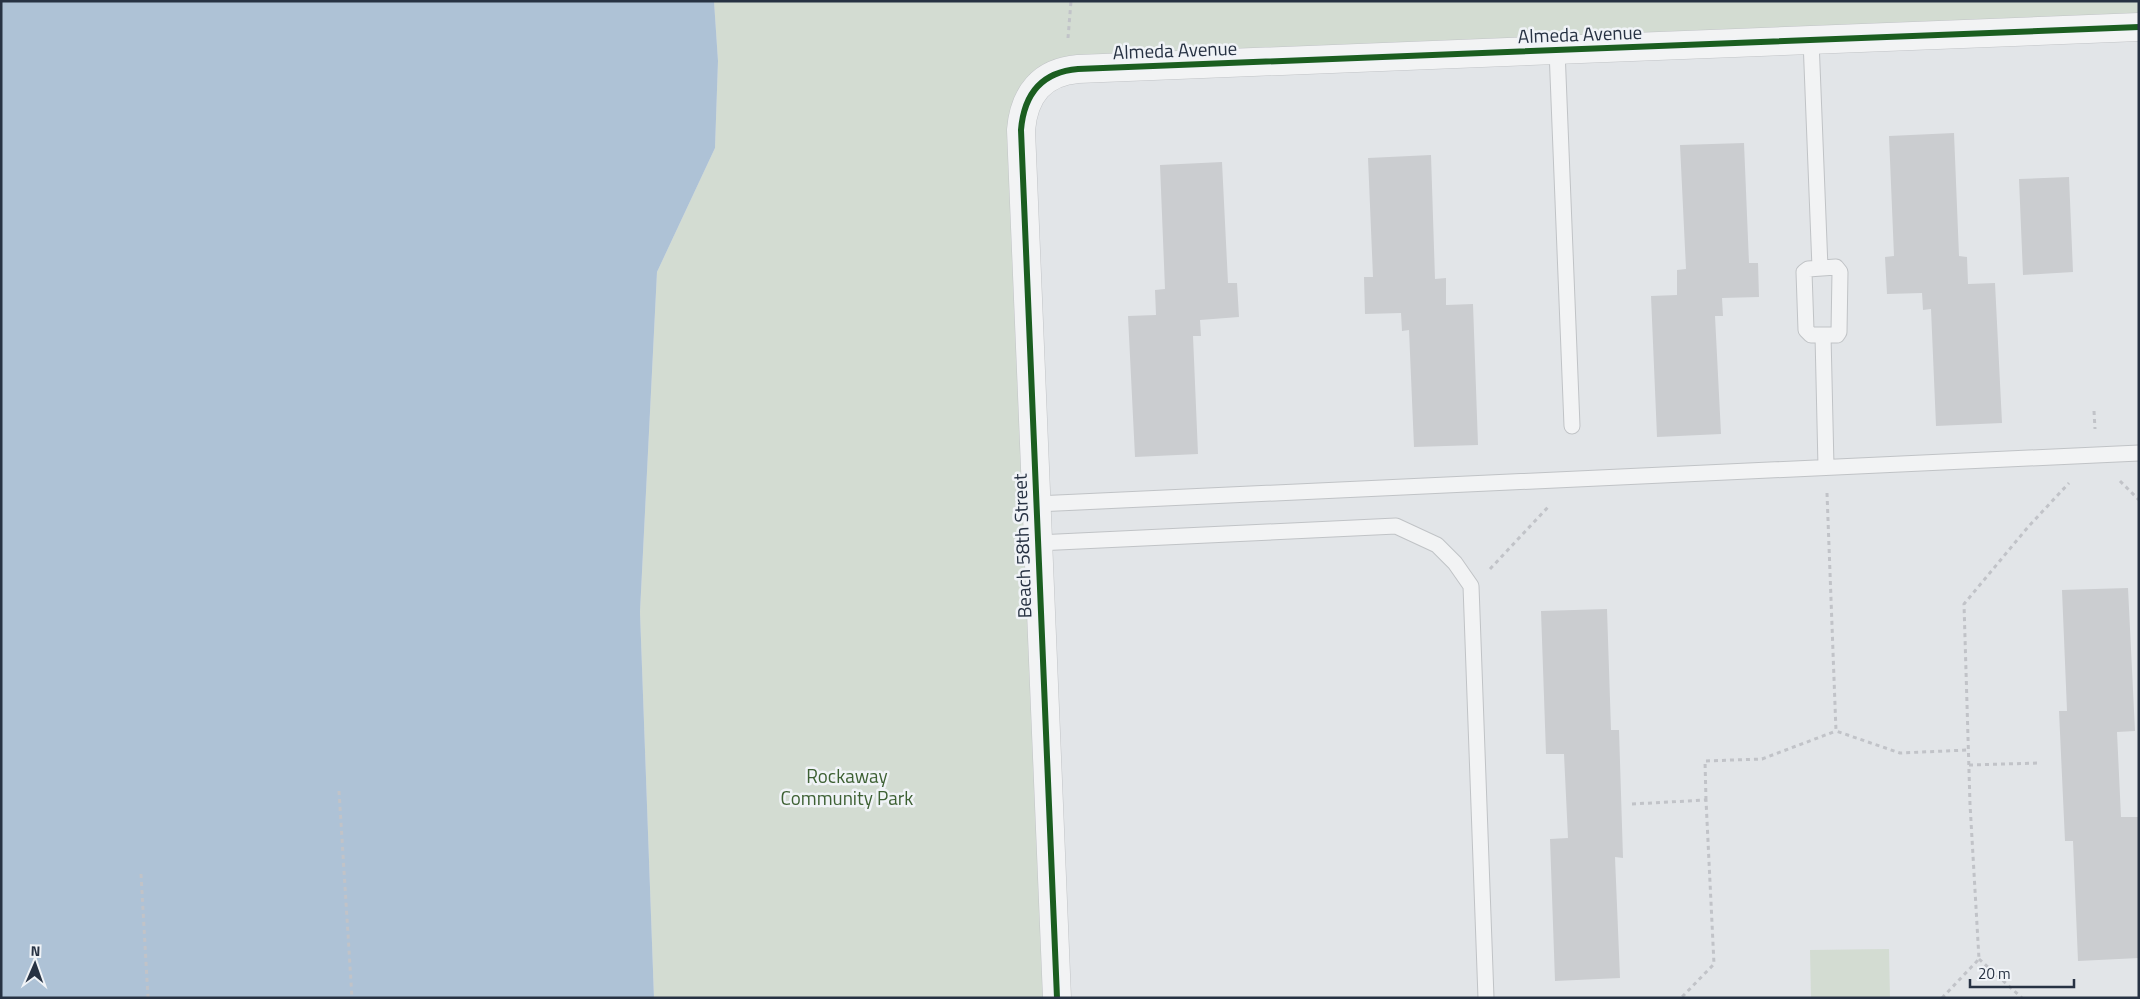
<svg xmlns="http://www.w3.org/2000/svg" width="2140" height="999" font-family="'Titillium Web',sans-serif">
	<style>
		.green { fill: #d3dcd2 }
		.water { fill: #aec2d6 }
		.building { fill: #cbcdd0 }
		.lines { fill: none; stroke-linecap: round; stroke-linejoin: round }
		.lane-casing { stroke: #c0c3c6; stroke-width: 17 }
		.street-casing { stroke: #c0c3c6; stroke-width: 29 }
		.path { stroke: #c1c3c8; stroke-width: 3; stroke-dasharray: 4 4; stroke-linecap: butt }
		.lane { stroke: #f2f3f4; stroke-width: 15 }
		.street { stroke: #f2f3f4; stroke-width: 28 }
		.cycleway-casing { stroke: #f0f3f7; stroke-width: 9 }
		.cycleway { stroke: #1b5e20; stroke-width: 6 }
		.labels { text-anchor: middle; stroke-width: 5; stroke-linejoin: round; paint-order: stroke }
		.street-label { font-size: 19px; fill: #273243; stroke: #f0f3f7 }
		.park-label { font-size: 19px; fill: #3d6033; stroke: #f0f3f7 }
	</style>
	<rect width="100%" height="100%" fill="#e2e5e8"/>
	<path class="green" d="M714 1H2139V27L1078 69 1031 95 1057 998H654L640 612 657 272 715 148 718 61Z
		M1889 949 1890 998H1811L1810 950Z"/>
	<path class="water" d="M1 1H714L718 61 715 148 657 272 640 612 654 998H1Z"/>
	<path class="building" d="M1954 133 1959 256 1967 257 1968 284 1995 283 2002 423 1936 426 1931 309 1923 310 1922 293 1887 294 1885 257 1894 256 1889 136Z
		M1744 143 1749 263H1758L1759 297 1722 298 1723 316H1715L1721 434 1657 437 1651 296 1677 295V270L1686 269 1680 145Z
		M1431 155 1435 279 1446 278V305L1473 304 1478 445 1414 447 1409 330 1402 331 1401 313 1365 314 1364 277H1373L1368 158Z
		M1222 162 1228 283H1237L1239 317 1200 320 1201 336H1193L1198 454 1135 457 1128 316 1156 315 1155 290 1165 289 1160 165Z
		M2069 177 2073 272 2023 275 2019 179Z
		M2128 588 2135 731 2117 732 2121 817H2138L2139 958 2078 961 2073 841H2065L2059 711H2067L2062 590Z
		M1607 609 1611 730H1619L1623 858 1615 857 1620 978 1555 981 1550 839 1568 838 1564 754H1546L1541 611Z"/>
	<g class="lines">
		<defs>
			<path id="lane" d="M1811 40 1820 268
				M1557 50 1572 426
				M1836 267 1840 272 1839 332 1837 335H1811L1806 330 1804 272 1808 269Z
				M1823 335 1826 467
				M1036 504 2139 453
				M1037 543 1396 526 1437 545 1455 563 1471 586 1486 998"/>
			<path id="street" d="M1057 998 1021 130C1024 94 1042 72 1078 69L2139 27"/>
		</defs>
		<use href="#lane" class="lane-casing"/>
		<use href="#street" class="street-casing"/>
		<path class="path" d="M1068 38 1071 1
			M2094 411 2095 429
			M2120 481 2139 500
			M1827 493 1836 731 1900 753 1968 750
			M1490 569 1549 506
			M1969 765 2039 763
			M339 791 352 998
			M1706 800 1705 761 1762 759 1836 731
			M1632 804 1706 800 1714 964 1681 998
			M141 874 148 998
			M1979 959 2022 998
			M1942 998 1979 959 1970 804 1964 604 2028 527 2069 483"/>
		<use href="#lane" class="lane"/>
		<use href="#street" class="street"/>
		<defs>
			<path id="cycleway" d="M1057 998 1021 130C1024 94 1042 72 1078 69L2139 27"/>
		</defs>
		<use href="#cycleway" class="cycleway-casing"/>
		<use href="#cycleway" class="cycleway"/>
	</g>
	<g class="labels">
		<g class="street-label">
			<text transform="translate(1580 34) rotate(-2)" y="7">Almeda Avenue</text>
			<text transform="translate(1175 50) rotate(-2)" y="7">Almeda Avenue</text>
			<text transform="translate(1022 546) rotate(-92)" y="7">Beach 58th Street</text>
		</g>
		<g class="park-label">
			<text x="847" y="783">Rockaway<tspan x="847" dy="22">Community Park</tspan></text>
		</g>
	</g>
	<rect width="2140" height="999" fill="none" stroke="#273243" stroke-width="5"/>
	<g transform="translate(35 964) rotate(2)" stroke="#f0f3f7" stroke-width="4" paint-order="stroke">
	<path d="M0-4L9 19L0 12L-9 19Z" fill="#273243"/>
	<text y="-8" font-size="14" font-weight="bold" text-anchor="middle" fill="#273243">N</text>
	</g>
	<path d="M1970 979v8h104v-8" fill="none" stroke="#273243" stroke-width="2.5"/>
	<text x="1978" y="979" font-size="15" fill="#273243" stroke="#f0f3f7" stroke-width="4" paint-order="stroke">20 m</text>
</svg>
